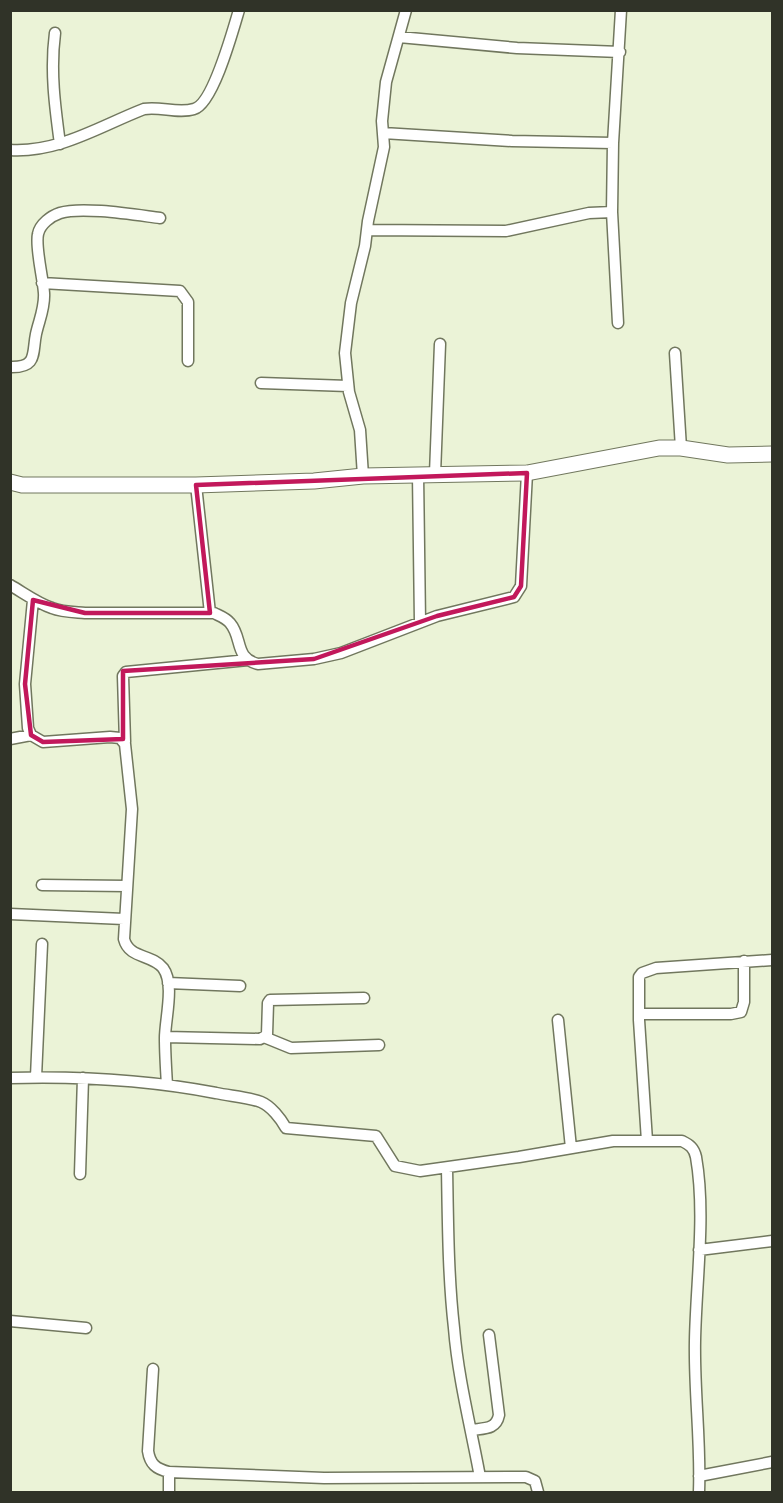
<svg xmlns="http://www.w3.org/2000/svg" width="783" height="1503" font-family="Raleway,sans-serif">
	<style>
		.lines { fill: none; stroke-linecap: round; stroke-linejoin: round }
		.street-casing { stroke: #71775e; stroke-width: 13 }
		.secondary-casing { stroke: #71775e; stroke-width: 17 }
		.street { stroke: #fff; stroke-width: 10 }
		.secondary { stroke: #fff; stroke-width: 15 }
		.marked { fill: none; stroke: #c2185b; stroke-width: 4.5; stroke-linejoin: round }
	</style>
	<rect width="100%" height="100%" fill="#ebf3d7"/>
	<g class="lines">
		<defs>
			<path id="street" d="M55 33C50 71 55 107 60 144
				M399 37 517 48 620 52
				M383 133 512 141 613 143
				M10 150C59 153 100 126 144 109 160 106 178 114 194 109 213 104 233 30 239 10
				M367 230 506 231 589 213 612 212
				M42 283 180 291 188 302V361
				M618 323 612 212 613 143 621 10
				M675 353 681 448
				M10 367C38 368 32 353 36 334 39 320 45 308 44 293 43 278 35 247 38 234 40 224 51 216 60 213 82 206 136 215 160 218
				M261 383 348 386
				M418 474 420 622
				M435 474 440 344
				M363 476 360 430 349 392 345 353 351 303 365 246 368 221 384 147 382 121 386 82 406 10
				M196 485 210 613
				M10 585C24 593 37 603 52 608 62 612 74 612 85 613H214C220 616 226 618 230 623 243 638 234 658 258 664L314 659 341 653 437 616 514 597 521 586 527 473
				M33 600 25 684 28 728 31 735 43 742 110 737 120 738 125 744 132 809 124 939C129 959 152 954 163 968 175 984 165 1019 165 1038 165 1053 166 1069 167 1085
				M10 739 31 735
				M125 742 123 676 126 672 248 660
				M42 885 127 886
				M10 914 124 919
				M168 983 240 986
				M639 1014H731L741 1012 744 1002V961
				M558 1020 571 1148
				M165 1037 260 1039 267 1035 268 1003 270 1000 364 998
				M264 1037 291 1048 379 1045
				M36 1077 42 944
				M10 1078C80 1076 148 1080 216 1093 230 1096 248 1097 261 1102 271 1106 281 1119 286 1128L376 1136 395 1166 420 1171 519 1157 613 1141H682C690 1145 694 1148 696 1157 706 1214 696 1282 695 1341 694 1392 701 1442 699 1492
				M647 1141 639 1020V977L642 973 656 968 772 960
				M447 1168C448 1221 448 1275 454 1328 458 1378 471 1428 480 1477
				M80 1174 83 1078
				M699 1250 772 1241
				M10 1321 86 1328
				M153 1369 148 1451C150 1464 156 1469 169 1472L324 1478 526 1477 535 1481 538 1492
				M471 1430C484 1428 496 1430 499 1415L489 1335
				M169 1472V1492
				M699 1476 772 1462"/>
			<path id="secondary" d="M10 482 22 485H196L314 481 363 476 527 473 659 448H681L728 455 772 454"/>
		</defs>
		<use href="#street" class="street-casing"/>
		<use href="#secondary" class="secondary-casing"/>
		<use href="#street" class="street"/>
		<use href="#secondary" class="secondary"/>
	</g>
	<path class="marked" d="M527 473 521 586 514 597 437 616 314 659 123 671V739L43 742 31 735 25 684 33 600 85 613H210L196 485Z"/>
	<rect width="783" height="1503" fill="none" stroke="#303328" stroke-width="24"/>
</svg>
